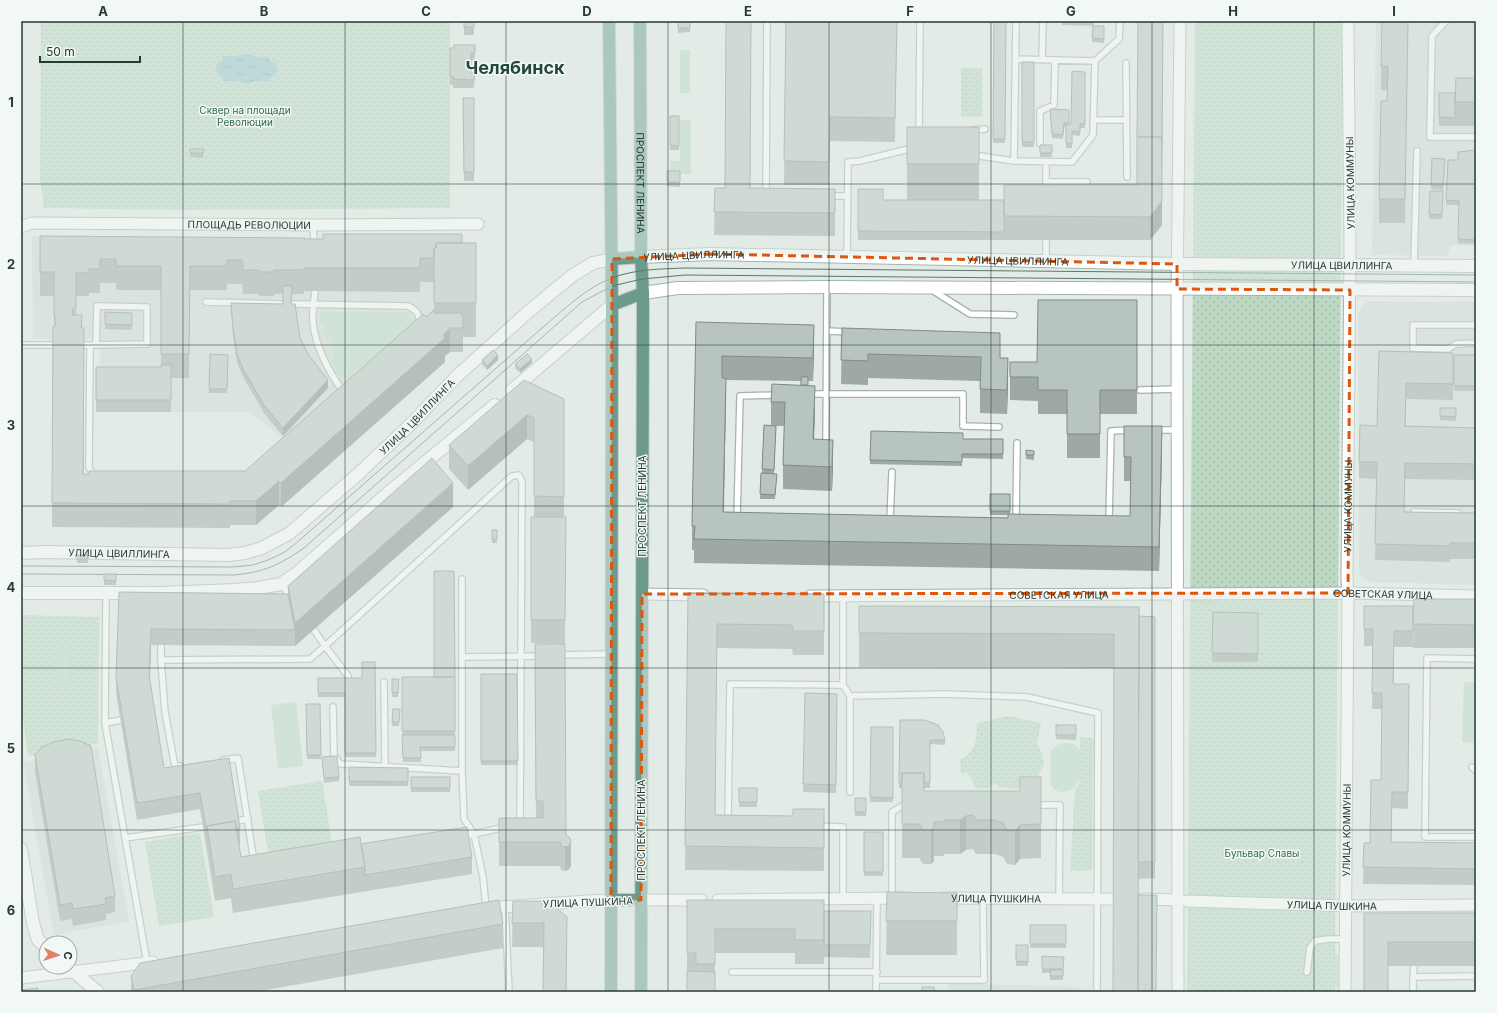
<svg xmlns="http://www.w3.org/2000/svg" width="1497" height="1013" font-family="Inter,sans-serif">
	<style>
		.built { fill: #d1dad5 }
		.grass { fill: #bdd9c4 }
		.park { fill: url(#park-dots); fill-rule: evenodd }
		.water { fill: url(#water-ripples) }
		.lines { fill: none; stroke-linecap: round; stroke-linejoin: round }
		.lane-casing { stroke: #a5b2ad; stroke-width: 8 }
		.street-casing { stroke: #a5b2ad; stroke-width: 13 }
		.secondary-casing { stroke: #a2b5ad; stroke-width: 14 }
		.primary-casing { stroke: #c2c8c6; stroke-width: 14 }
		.lane { stroke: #fff; stroke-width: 5.5 }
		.street { stroke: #fff; stroke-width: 11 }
		.secondary { stroke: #fff; stroke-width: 12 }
		.primary { stroke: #6c9b8d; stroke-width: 12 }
		.tram { stroke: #5f756e; stroke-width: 1 }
		.wall { fill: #9ea9a4; fill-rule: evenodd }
		.shaded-wall { fill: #818a86 }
		.building { fill: #b8c5bf; stroke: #818a86 }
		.marked { fill: none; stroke: #de570e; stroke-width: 3; stroke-dasharray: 8 5; stroke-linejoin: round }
		.grid { fill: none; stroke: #243a33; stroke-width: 1; stroke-opacity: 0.55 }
		.labels { text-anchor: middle; stroke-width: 3; stroke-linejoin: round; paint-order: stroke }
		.park-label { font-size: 10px; fill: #336c46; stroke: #f2f8f5 }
		.street-label { font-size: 10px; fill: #243a33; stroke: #f2f8f5 }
		.town-label { font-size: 18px; font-weight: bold; fill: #22493e; stroke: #f2f8f5 }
		.neatline { fill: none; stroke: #243a33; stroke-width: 1.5 }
		.grid-label { font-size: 13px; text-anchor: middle; font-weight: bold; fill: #243a33 }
	</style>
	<defs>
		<pattern id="park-dots" width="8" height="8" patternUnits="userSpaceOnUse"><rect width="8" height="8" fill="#bdd9c4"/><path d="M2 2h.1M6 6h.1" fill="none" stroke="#a2bba9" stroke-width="1.8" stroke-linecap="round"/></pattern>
		<pattern id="water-ripples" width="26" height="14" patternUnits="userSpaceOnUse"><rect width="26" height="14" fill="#90c3ca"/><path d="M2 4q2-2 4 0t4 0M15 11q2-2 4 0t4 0" fill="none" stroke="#759fa5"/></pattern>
	</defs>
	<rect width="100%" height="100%" fill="#e2ebe6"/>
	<path class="built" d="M1376 21H1476V246L1451 245 1447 256 1372 255Z
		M32 236 474 244 475 335 415 321 284 439 249 412H96V379H99L100 339H33Z
		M1368 301 1476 302V585L1369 582 1363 579 1359 572 1358 323 1359 312 1362 306Z
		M98 748 129 921 54 935 23 762Z
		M948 983 1079 987V992H948Z"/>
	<path class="grass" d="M680 50H690V93H680Z
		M680 120H691V174H670V161H680Z
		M320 312H407L410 315 412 322 407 329 347 379 338 376 331 359 334 358 330 340H326L323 323H320Z
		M56 646 68 647 67 689 55 688Z
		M1464 682H1476V743L1462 742Z
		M296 702 303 766 278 769 271 705Z
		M1064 743 1074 744 1080 750C1079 767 1085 792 1061 792 1055 791 1052 788 1050 782L1051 751 1057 745Z"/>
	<path class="park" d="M41 21H450V208L180 210 43 208V195L40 181Z
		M1195 21H1343L1335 954H1338V987H1335V992H1187Z
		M961 68H982V117H961Z
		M23 615 99 617 98 744 28 756 21 703ZM56 646 68 647 67 689 55 688Z
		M1008 716 1041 723 1037 744C1045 757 1047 766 1035 778 1026 788 1019 790 1007 788 1002 788 999 787 995 784L987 789 976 788 968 773H961L960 760C977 751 976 740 977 723Z
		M1080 737 1094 738 1092 870 1070 871 1075 789 1079 784Z
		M322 781 332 843 268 853 258 791Z
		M200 833 214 917 159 926 145 842Z"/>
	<path class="water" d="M243 54H250L256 57H270V61C280 64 280 75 269 78V81H255L247 84 238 81H223V77C214 74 213 64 223 60V56H239Z"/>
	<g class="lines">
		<defs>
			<path id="lane" d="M1446 21 1432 36 1430 137H1476
				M1042 60 1043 21
				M1095 61 1119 39 1120 21
				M1126 63 1127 177
				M1093 120H1127
				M972 130 985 129
				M919 133 920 21
				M1040 144V111L1054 105 1055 60
				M973 155 1014 161 1072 162 1093 135 1095 61 1016 59
				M1014 161 1016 21
				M1046 182H1087
				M1046 192V162
				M766 195 767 21
				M828 196H848
				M313 225 314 245
				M1046 240V261
				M847 257 848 162 860 161 913 148
				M1414 265 1417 151
				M932 290 970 314 1014 315
				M315 291C314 301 312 313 313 323 316 349 329 372 344 393
				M206 302 283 304
				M291 304 408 306C416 310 420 314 419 323
				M1476 325H1413V348L1448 349 1456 344 1476 343
				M827 331 848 332
				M21 345H55
				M82 345H90L89 467 93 476
				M90 345 147 344V307L97 306 96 345
				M1140 390 1177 389
				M809 394H963V426L999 427
				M1155 430H1177
				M826 447 827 287
				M1414 512 1458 513
				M737 519 740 396 778 395
				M890 520 892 472
				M1016 520 1017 443
				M1108 521H1109L1111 431 1130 430
				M281 584 292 599
				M106 593 105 723 147 963
				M843 596V685L850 696 945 694 1027 697 1098 713 1097 992
				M161 645V660
				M558 655 611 654
				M462 657 541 656
				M1476 659 1427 658 1425 837H1476
				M348 676 325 646 512 476 519 475 522 482 520 824
				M384 682 385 767
				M850 696V792
				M333 707 334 755 340 764 462 771
				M105 723 121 720
				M223 760 238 758 254 862
				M180 766 175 767 165 712 161 660 310 659 325 646 314 630
				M1472 767 1476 771
				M1035 805H1060L1059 899
				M237 821 248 819
				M728 822 730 684 843 685
				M817 826 843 827V899
				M462 836 474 834 464 819 462 771V579
				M125 838 203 827
				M892 898V812L909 802
				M505 907 509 992
				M486 908 483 877 474 834 506 827
				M732 972H877
				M1307 972 1310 948 1315 941 1328 939H1346
				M1413 977 1414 966
				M877 980H984L983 898
				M876 992 877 899
				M1413 992V977L1476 976"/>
			<g id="street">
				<path id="s1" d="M21 227 32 223 313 225 478 224"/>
				<path d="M642 594 703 595"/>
				<path id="s2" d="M810 596 1348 593 1476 596"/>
				<path id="s3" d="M942 898 1113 899"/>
				<path d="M1143 899 1178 900"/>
				<path d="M641 900H701"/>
				<path d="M718 900 901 898"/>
				<path id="s4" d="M1187 901 1346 906 1476 905"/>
				<path d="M486 908 588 901 611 900"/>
				<path d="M21 978 153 962"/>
				<path d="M1178 992 1177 303 1180 21"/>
				<path id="s5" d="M1345 992 1348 593 1347 579 1350 250 1348 21"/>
			</g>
			<g id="secondary">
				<path id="s6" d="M641 257 710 254 1177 264 1476 266"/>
				<path d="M643 293 678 288 827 287 1476 290"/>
				<path d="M512 390 612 305"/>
				<path id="s7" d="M21 553 45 552 228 555 245 553 262 548 290 533 357 475 411 424 456 377 528 312 573 275 593 263 612 259"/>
				<path d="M21 593H161L234 590 258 588 281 584 297 573 388 493 495 405"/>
				<path d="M21 849 33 923 38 940 46 947"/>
				<path d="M68 967 98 992"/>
			</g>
			<g id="primary">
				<path d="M609 21 612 305 611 992"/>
				<path id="s8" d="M640 21 641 257 643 293 641 992"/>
				<path d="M612 259 641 257"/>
				<path d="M612 305 643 293"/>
				<path d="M611 900H641"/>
			</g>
		</defs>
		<use href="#lane" class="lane-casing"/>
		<use href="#street" class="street-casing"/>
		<use href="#secondary" class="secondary-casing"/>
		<use href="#primary" class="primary-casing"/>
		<use href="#lane" class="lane"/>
		<use href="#street" class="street"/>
		<use href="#secondary" class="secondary"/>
		<use href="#primary" class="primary"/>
		<path class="tram" d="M21 566 232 567 253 565 268 560 283 553 294 545 542 328C562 311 587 287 612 278 635 269 661 269 685 268L1476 275
			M21 574 234 575C265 572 279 565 304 548L582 302 612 286 642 279 685 275 1476 282"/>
	</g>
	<path class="wall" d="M464 21H474V35H464Z
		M668 21H677V22H668Z
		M678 21H690V32L678 33Z
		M786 21H897L895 142 830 141 829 185H784Z
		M994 21H1006L1005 143H993Z
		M1062 21H1094V26L1062 25Z
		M1163 21 1162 225 1150 240H858V189L883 200H907V127H979V200H1004L1137 185Z
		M1382 21H1408L1405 223H1379V199L1387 101V90H1381Z
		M1093 26H1104V43L1092 42Z
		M475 45V61H471V73H475L474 88H453V85H450V48Z
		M1022 62H1034V147H1022Z
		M1085 72V128H1080V136L1072 135V148H1066V127H1064L1063 139 1052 138 1050 109 1069 110V124H1071Z
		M1476 78V126H1455V125V126H1439V117L1455 93Z
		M463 98H474V181H464Z
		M670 116H679V150H670Z
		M1040 145H1052V157H1040Z
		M190 149H204L203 158 190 157Z
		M1476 150V244L1458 243 1459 205H1446V200L1458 160Z
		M1432 158 1445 159 1443 190 1431 189Z
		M667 171H680V187L667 186Z
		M715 188 835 189V236L714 235Z
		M1430 191H1443L1442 219H1429Z
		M40 236 323 239 476 243V337H463V352H450L445 356V362L281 507 279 505 256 525H230V528L52 527 53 327H54V296H40ZM420 282H434V310L426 317 245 471 84 474 82 328 76 315V296H89V293H100V283H116V290H161V367H96V412H171V378H189L190 290H227V284H242L243 294H259V296H274V294H283V304L231 303V311L233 336 237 362 243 377 264 413 283 436 328 388 308 354 300 338 291 304 292 294H304V291L420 292Z
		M1137 300V414H1100V458H1067V414H1038V401L1010 400V362H1037Z
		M105 312 132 313V330L105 329Z
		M696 322 814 348 813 381H808V385L815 409 814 440 833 464 832 491 783 489V465L784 426H771V402L801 385V381L726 380 724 512 1008 518V515H990V494H1010V514L1130 516 1131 481H1124V457L1162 450 1159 571 694 563V550H692V526Z
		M842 328 1000 358 1008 382 1007 414 980 413V381L868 378V385L841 384Z
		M1379 351 1453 353V400L1406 399V426L1476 428V480L1405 479 1404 512 1476 513V559H1450V562L1375 560 1377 479 1359 478V462L1377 426Z
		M210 354 228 355 227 393H209Z
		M1454 355H1476V391H1454Z
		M482 360H498L487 370 482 364Z
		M532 363 520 373 515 368V364Z
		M564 399V517H566L565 644 531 643V517H534V442L527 439 468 490 449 469V445Z
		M1440 408H1456V421L1440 420Z
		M764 425 776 426 774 474H777L775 499H760L761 473H762Z
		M871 431 963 439H1003V459L962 458V466L870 464Z
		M1026 450 1034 451V460L1026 459Z
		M453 507 295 646 151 645 150 679 164 768 229 758 240 828V844L239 845 241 857 361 844 472 857V874L233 913 231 898 215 901 200 809 137 820 116 693 119 592 288 594V586Z
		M492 530H497V543H492Z
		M77 555 88 560V563H77Z
		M454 571 455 751H420L421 762H403L402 677H434Z
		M104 574H116V585H104Z
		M688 593 824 618V655H793L792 649 717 648 715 815 793 816 824 809V871L685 870Z
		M1414 599H1476V648H1413Z
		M859 606 1155 617V878L1138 879 1114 668 859 667Z
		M1364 606H1413V647H1394V684H1409L1408 809 1392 808 1391 842 1476 843V885L1363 884 1364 843H1370L1381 780 1382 709H1372L1373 646H1364Z
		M1213 612 1258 613V662H1212Z
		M535 644 571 866 569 869 565 871 561 870 560 866H499V818H536Z
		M375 662 376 757H345V697H318V678H362Z
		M481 674H517L518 765H481Z
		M392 679H399L398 697H392Z
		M805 693 837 694 836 793 803 792Z
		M306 704H320L321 759H307Z
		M393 709H400L399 726H392Z
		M900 720 945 740V745L930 744V788H924V791H1020L1041 777V858L1020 859 1015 865 1007 864 1003 857 995 854H976L973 849 966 850 960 854H944V856H934V861L931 864H923L919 858H902V788H899Z
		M1056 725H1076V740L1056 739Z
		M871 727H893V802H870Z
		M35 755 115 896V912L106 914V920L73 926 72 919 60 921 35 772Z
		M322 757 339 777V781L324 783Z
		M349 767 408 768V786H349Z
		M411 777H450V792H411Z
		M739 788H757V807H739Z
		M855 798H866V816H855Z
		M864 832H883V876H864Z
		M887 892 957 893V955H886Z
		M687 900 824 911H871L870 958 824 957V964H795V953H715V992L687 977Z
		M513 901H548L543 947H512Z
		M1364 913H1476V966H1388Z
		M503 924V948L255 992H131V976Z
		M1030 925H1066V948H1030Z
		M1016 945H1028V966H1016Z
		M1042 956 1064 957 1063 980H1050V973H1042Z"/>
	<path class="shaded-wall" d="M1162 201V225L1150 240V217Z
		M814 325V348L813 381V358Z
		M450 328V352L445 356V362L281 507V483Z
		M498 355V360L487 370V366Z
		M1008 358V382L1007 414V390Z
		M532 359V363L520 373V369Z
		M726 378V402L723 536V512Z
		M328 380V388L283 436V428Z
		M815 386V409L813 463V439Z
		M527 415V439L468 490V466Z
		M1162 426V450L1159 571V547Z
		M833 440V464L832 491V467Z
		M279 481V505L256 525V501Z
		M453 483V507L295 646V623Z
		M151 629V645L149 692V675Z
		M966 816V850L960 854V820Z
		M934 822V861L931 864V830Z
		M1020 825V859L1015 865V831Z
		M571 842V866L569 869 565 871V847Z"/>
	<path class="building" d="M464 21H474V27H464Z
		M678 21H690V28H678Z
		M726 21H751L750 188 835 189V213L714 212 715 188H725Z
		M786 21H897L895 118 830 117 829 162 784 161Z
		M994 21H1006L1005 139H993Z
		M1138 21H1163L1162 144V137H1137Z
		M1382 21H1408L1405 199H1379L1381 101H1387L1388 66H1381Z
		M1093 26H1104V39L1092 38Z
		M454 45H475V53H471V73H475L474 80 453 79 454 77 450 76V48H454Z
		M1022 62H1034V142H1022Z
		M1072 71 1085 72V124H1080V132L1072 131V144L1066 143V124H1071Z
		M1456 78H1476V102H1455Z
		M1439 93H1455V118L1439 117Z
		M463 98H474V172H464Z
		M1050 109 1069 110V123H1064L1063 135 1052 134Z
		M670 116H679V146L670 145Z
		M907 127H979V164H907Z
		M1137 137H1162V201L1150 217 1004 216V185H1137Z
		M1040 145H1052V153H1040Z
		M190 149H204L203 153H190Z
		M1476 150V240L1458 239 1459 201 1446 200 1448 160H1458V152Z
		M1432 158 1445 159 1443 186 1431 185Z
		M667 171H680V182H667Z
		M858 189H883V200H1004V232L858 231Z
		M1430 191H1443L1442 215 1429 214Z
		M323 234H462V243H436V248H434V258H420V268H304V270H274V272H259V270H243L242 260H227V266H190L189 354H161V266H116V259H100V269H89V273H76V308H73L72 315H82L81 328H84L83 474 89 475V471H245L423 314 426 317 434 310V313H461L463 319V328H450L443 335 445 338 281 483 279 481 256 501H230V504L52 503 53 327H55V315H54V272H40V236L305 238 304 239H323Z
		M436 243H476V303H434V248H436Z
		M283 286H292L291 304H295L300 338 308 354 328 380 283 428 264 405 243 369 237 354 233 328 231 303 283 304Z
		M1038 300H1137V390H1100V434H1067V390H1038V377H1010V362H1037Z
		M105 312 132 313V325L105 324Z
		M696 322 814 325 813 358 722 356V378H726L723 512 1008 518V514L1130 516 1131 457H1124V426H1162L1159 547 694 539 695 526H692Z
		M842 328 1000 333V358H1008L1007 390 980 389 981 357 868 354V361L841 360Z
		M493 350 498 355 487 366 482 360Z
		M1379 351 1453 353V384L1406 383 1405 426 1476 428V464L1405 463 1404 512 1476 513V543H1450V546L1375 544 1377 462H1359L1360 425 1377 426Z
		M210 354 228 355 227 389H209Z
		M527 354 532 359 520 369 515 364Z
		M1454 355H1476V386H1454Z
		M161 365H171V400H96V367H161Z
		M801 377H808V385H801Z
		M524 380 564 399V497L534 496V418L527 415 468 466 449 445Z
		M772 384 815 386 813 439 833 440 832 467 783 465 785 402H771Z
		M1440 408H1456V417L1440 416Z
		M764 425 776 426 774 470 762 469Z
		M871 431 963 433V439H1003V454H962V462L870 460Z
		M1026 450 1034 451V455H1026Z
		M432 458 453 483 295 623 288 586Z
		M761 473 777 474 775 495 760 494Z
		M990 494H1010V511H990Z
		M531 517H566L565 620H531Z
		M492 530H497V539H492Z
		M77 555H88V559H77Z
		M434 571H454L455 677H434Z
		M104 574H116V581L104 580Z
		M119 592 288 594 295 630 151 629 149 675 164 768 229 758 240 828 236 829 235 821 207 826V833L200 793 137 803 116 677Z
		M688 593 824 594V631H793L792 625 717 624 715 815 793 816V809H824V848L685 846Z
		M1414 599H1476V625L1413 624Z
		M859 606 1139 607 1138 992H1113L1114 634 859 633Z
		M1364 606H1413V631H1394L1393 684H1409L1408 792H1392L1391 842 1476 843V869L1363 867 1364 843H1370L1371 780H1381L1382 693H1372L1373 629H1364Z
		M1213 612 1258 613V654L1212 653Z
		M1139 616 1155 617V862H1138Z
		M535 644H565L566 835 570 838 571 842 569 846 565 847 561 846 560 842H499V818H543V801H536Z
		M362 662H375L376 753H345V693H318V678H362Z
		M481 674H517L518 761H481Z
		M402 677H455V731H402Z
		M392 679H399L398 693 392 692Z
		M805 693 837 694 836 785 803 784Z
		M306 704H320L321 755H307Z
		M393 709H400L399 722H392Z
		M900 720H925L938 725 943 732 945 740H930V783H924V773H902V783H899Z
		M1056 725H1076V735H1056Z
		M871 727H893V798L870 797Z
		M402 735H455V747H420L421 758H403Z
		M68 739 80 741 91 746 115 896 105 898 106 904 73 909 72 903 60 905 35 755 42 747 54 742Z
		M337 756 339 777 324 778 322 757Z
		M349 767 408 768V782L349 781Z
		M902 773H924V791H1020V777H1041V824L1020 825 1015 831 1007 830 1003 823 995 820H976L973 815 966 816 960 820H944V822H934V827L931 830H923L919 824H902Z
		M411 777H450V788H411Z
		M739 788H757V802H739Z
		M855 798H866V812H855Z
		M235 821 241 857 360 837 365 867 233 889 231 874 215 877 207 826Z
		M467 827 472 857 365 875V867L361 844Z
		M864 832H883V872H864Z
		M887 892 957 893V921H886Z
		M1138 895H1157L1156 992H1138Z
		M499 900 503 924 134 990 131 976 140 963Z
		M687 900H824V940H795V929H715V964H696V953H687Z
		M513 901H548L567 917 566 992H543L544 923H512Z
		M824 911H871L870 945H824Z
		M1364 913H1476V942H1388V992H1364Z
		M1030 925H1066V944H1030Z
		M1016 945H1028V962L1016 961Z
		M1042 956 1064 957 1063 969H1042Z
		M1051 970H1063V976H1050Z
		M687 971 715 972V992H687Z
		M922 987H934L935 992H922Z
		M38 988V992H21V990Z"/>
	<path d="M0 0H1497V1013H0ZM710 254 1177 264V289L1350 290 1348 593 642 594 641 900H611L612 259Z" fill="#e2ebe6" fill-opacity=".55" fill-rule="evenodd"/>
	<path class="marked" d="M710 254 1177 264V289L1350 290 1348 593 642 594 641 900H611L612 259Z"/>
	<path class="grid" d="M183 21V992M345 21V992M506 21V992M668 21V992M829 21V992M991 21V992M1152 21V992M1314 21V992M21 184H1476M21 345H1476M21 506H1476M21 668H1476M21 830H1476"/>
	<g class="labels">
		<g class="park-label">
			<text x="245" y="114">Сквер на площади<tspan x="245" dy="12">Революции</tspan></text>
			<text x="1262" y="857">Бульвар Славы</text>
		</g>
		<g class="street-label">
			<text dy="4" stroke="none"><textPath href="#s8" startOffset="162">ПРОСПЕКТ ЛЕНИНА</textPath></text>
			<text transform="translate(1350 183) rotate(-91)" y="4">УЛИЦА КОММУНЫ</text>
			<text dy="4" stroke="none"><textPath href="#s1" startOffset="229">ПЛОЩАДЬ РЕВОЛЮЦИИ</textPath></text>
			<text dy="4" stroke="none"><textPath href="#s6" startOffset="53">УЛИЦА ЦВИЛЛИНГА</textPath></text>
			<text dy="4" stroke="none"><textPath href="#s6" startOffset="377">УЛИЦА ЦВИЛЛИНГА</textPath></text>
			<text dy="4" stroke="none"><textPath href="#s6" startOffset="701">УЛИЦА ЦВИЛЛИНГА</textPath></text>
			<text dy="4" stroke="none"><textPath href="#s7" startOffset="446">УЛИЦА ЦВИЛЛИНГА</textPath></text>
			<text transform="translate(642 506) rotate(-90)" y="4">ПРОСПЕКТ ЛЕНИНА</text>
			<text dy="4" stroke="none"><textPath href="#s5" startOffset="486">УЛИЦА КОММУНЫ</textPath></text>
			<text dy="4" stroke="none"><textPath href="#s7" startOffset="98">УЛИЦА ЦВИЛЛИНГА</textPath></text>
			<text dy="4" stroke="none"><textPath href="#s2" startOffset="249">СОВЕТСКАЯ УЛИЦА</textPath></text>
			<text dy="4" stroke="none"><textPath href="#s2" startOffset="573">СОВЕТСКАЯ УЛИЦА</textPath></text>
			<text transform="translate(641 830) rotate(-90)" y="4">ПРОСПЕКТ ЛЕНИНА</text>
			<text dy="4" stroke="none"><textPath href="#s5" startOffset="162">УЛИЦА КОММУНЫ</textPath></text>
			<text dy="4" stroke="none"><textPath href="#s3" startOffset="54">УЛИЦА ПУШКИНА</textPath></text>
			<text transform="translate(588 902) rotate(-2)" y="4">УЛИЦА ПУШКИНА</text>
			<text dy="4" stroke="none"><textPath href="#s4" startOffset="145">УЛИЦА ПУШКИНА</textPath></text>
		</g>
		<g class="town-label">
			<text x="515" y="74">Челябинск</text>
		</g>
	</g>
	<rect width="1497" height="1013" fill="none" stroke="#f2f8f5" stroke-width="44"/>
	<g transform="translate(58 955) rotate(93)"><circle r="19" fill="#f2f8f5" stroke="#a0aca7"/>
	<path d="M0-3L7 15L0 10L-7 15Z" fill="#e28169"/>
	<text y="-6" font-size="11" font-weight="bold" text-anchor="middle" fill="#243a33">С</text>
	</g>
	<path d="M40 56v6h100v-6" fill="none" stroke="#243a33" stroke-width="2"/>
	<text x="46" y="56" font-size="12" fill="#243a33" stroke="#f2f8f5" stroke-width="3" paint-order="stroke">50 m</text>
	<rect x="22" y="22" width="1453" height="969" class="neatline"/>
	<g class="grid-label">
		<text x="103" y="16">A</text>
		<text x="264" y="16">B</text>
		<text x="426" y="16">C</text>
		<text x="587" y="16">D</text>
		<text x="748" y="16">E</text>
		<text x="910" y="16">F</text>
		<text x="1071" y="16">G</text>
		<text x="1233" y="16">H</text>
		<text x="1394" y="16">I</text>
		<text x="11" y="107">1</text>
		<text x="11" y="269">2</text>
		<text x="11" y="430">3</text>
		<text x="11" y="592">4</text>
		<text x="11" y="753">5</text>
		<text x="11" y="915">6</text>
	</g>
</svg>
